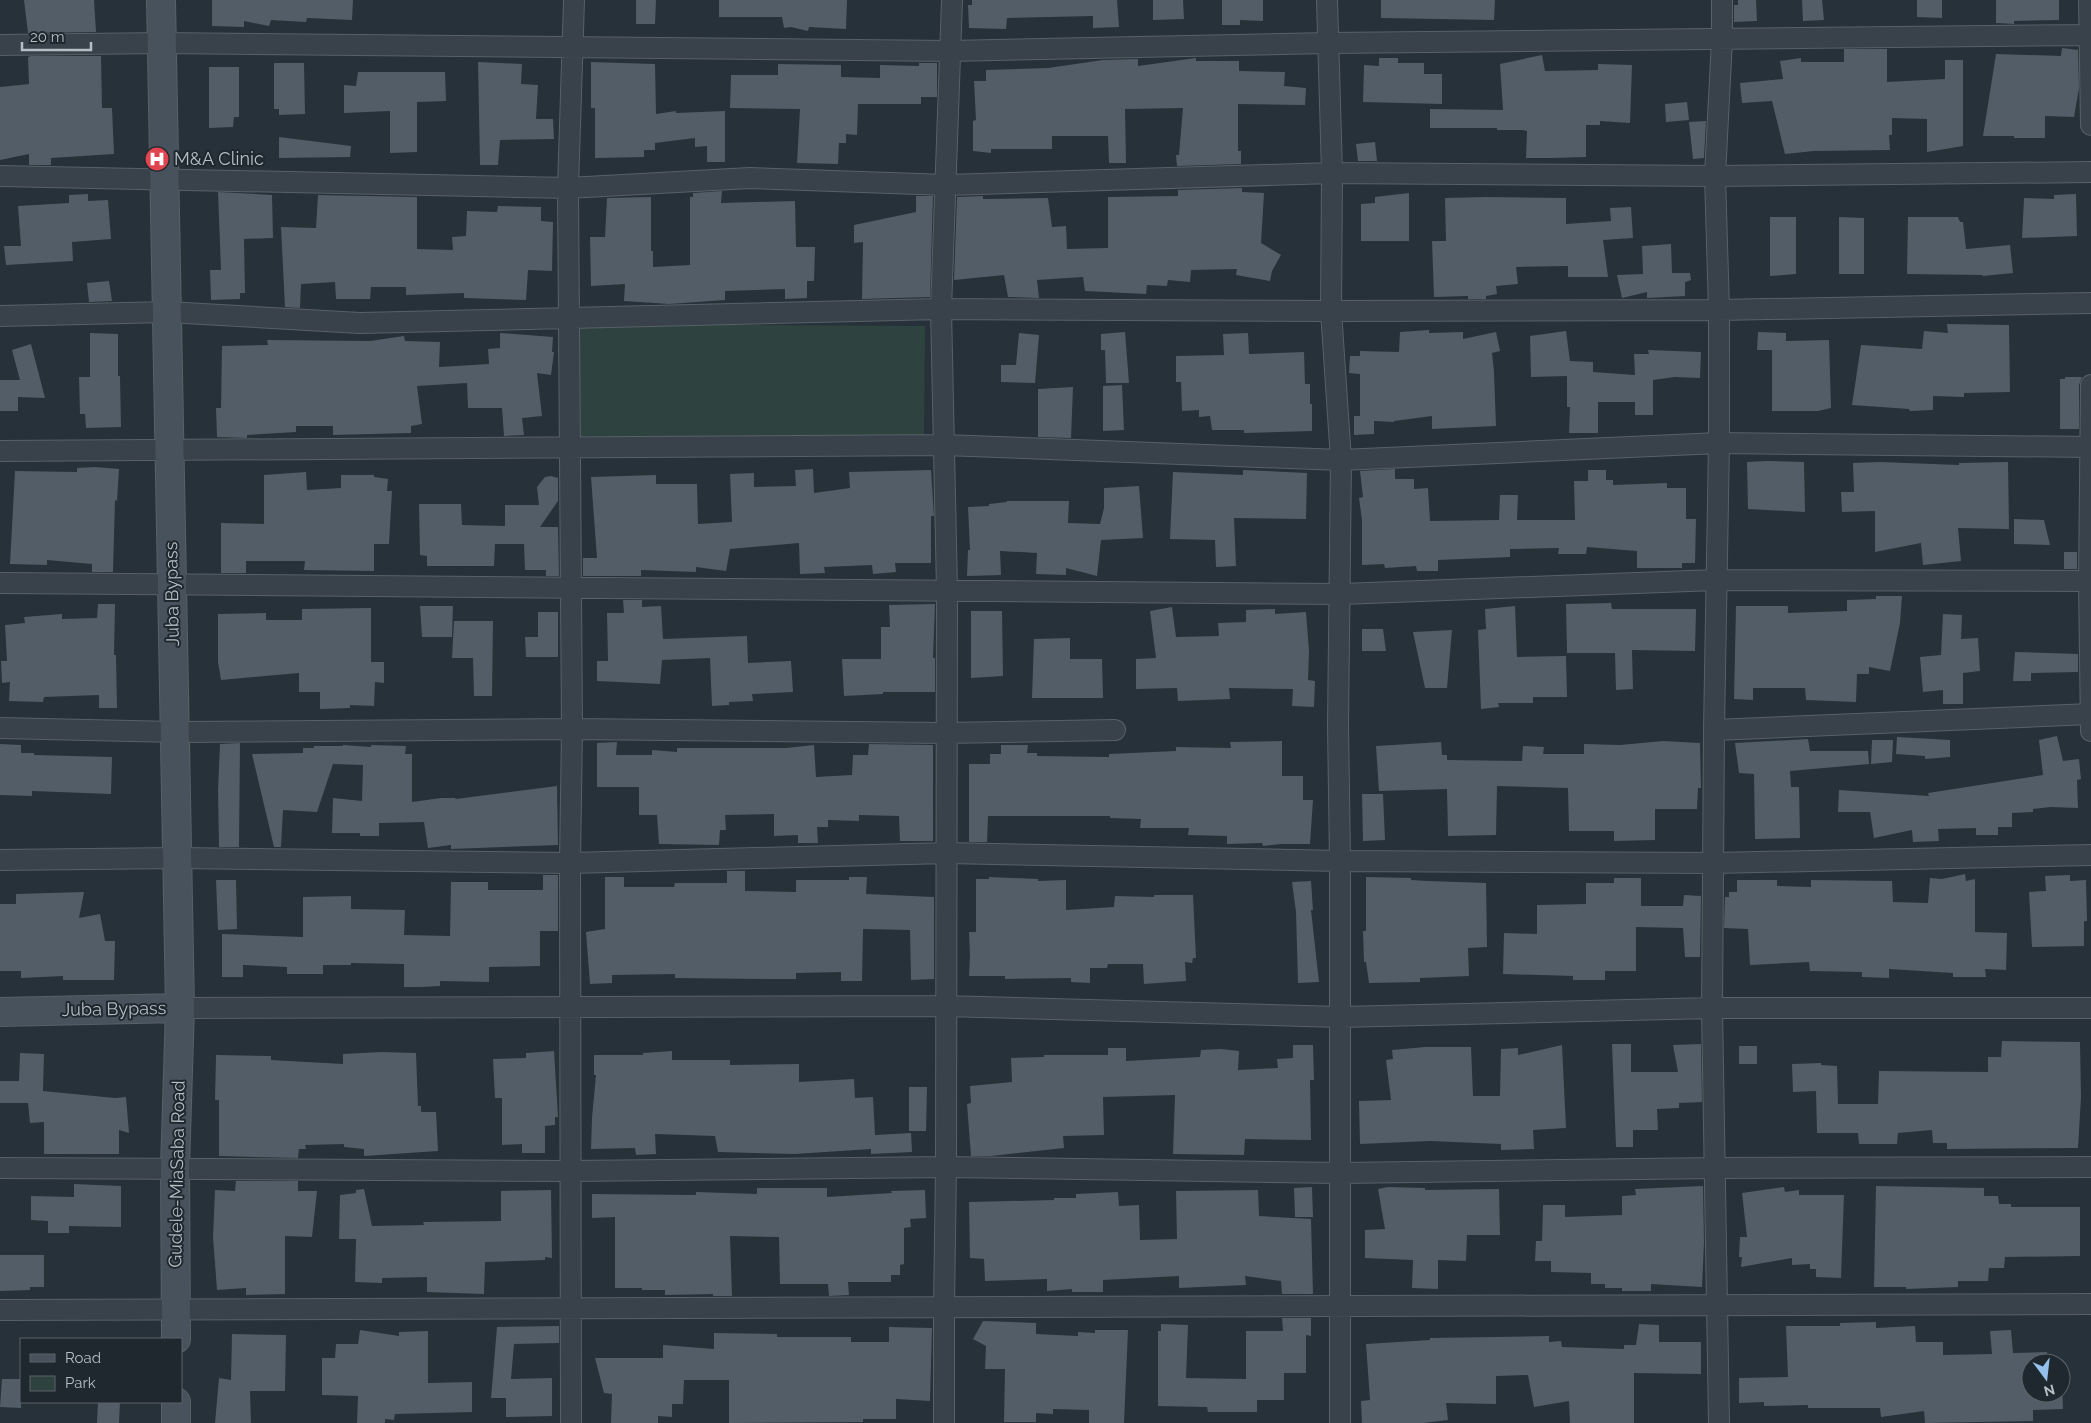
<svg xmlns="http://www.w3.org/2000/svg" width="2091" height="1423" font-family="Raleway,sans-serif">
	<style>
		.green { fill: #2e423f }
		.building { fill: #525d67 }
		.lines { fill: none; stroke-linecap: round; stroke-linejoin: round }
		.street-casing { stroke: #586068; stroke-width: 22 }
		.secondary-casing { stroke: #586068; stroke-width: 30 }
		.street { stroke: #39424a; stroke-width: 20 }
		.secondary { stroke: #48525c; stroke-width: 28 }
		.labels { text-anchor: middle; stroke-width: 4; stroke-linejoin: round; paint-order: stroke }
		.poi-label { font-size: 18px; fill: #b5bdc5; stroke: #1f272f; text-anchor: start }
		.street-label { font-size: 18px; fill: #b5bdc5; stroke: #1f272f }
	</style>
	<rect width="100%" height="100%" fill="#263139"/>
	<path class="green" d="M576 324 925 326 924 438 575 436Z"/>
	<path class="building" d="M24 0H94L96 32 28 33Z
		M212 0H353L352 20 307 18 306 22 271 20 269 26 244 21V27L212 26Z
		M636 0H656L655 24H636Z
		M719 0H847L846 29 809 27 808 31 791 27 784 28 782 17H719Z
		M972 0H1117L1119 27 1093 28V16L1007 18 1006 29 969 28 968 5H972Z
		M1153 0H1183L1184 19 1153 20Z
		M1222 0H1263V21L1240 20V25H1222Z
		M1381 0H1495L1494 20 1381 18Z
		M1738 0H1756L1757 21 1734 22V5H1738Z
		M1802 0H1822L1824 20 1803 21Z
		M1917 0H1942V18L1917 17Z
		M1996 0H2059V20L2014 21V24L1996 23Z
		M2062 48 2078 50 2079 88 2074 117 2045 116V138H2014V136H1983L1996 54 2061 56Z
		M1844 49H1887V82L1945 79V60H1963V146L1927 152V119L1892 118V135H1889L1890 150 1814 151 1785 154 1772 101 1742 103 1740 83 1783 79 1780 61 1801 58V62H1844Z
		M1542 55 1545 71 1598 70V64L1632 65 1630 123 1600 121V125H1586V157L1551 158H1526L1527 131 1523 130H1497V128H1430V109L1503 110 1500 64Z
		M31 56H101L102 108H112L114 154 51 158V165H29V154L0 160V87L29 84 28 57Z
		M1196 58V61H1239V71L1285 72 1284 86 1306 88 1305 105 1238 104V151H1241V164L1177 166 1176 155H1179L1183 108 1125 109 1126 163H1109L1108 136H1052V149H991V153L973 151V121L976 120 974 81H986V70L1048 68 1103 60 1138 59V66Z
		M1379 58H1398V63H1424V74H1442V104L1363 102 1364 65 1379 66Z
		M478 62 522 64 521 84 538 85 536 119H553L554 139 500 140 498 165H480Z
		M591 62 655 64 656 114 676 111V113L725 111V162H707V146L695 147V138L655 143V150H644V157L595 158V108H591Z
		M274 63H304L305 114 279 115V109H274Z
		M919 63H937V97H921V104H858L857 135 846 134V143H839L838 164 797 163 800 109 730 108 731 75H778V64L841 65V77L880 78V65L919 66Z
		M209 67H239V117H234L233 127 209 128Z
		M358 72H445L446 101 417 102V152L390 153V111L344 113V85L356 86Z
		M1687 102 1689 120 1666 122 1665 104Z
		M1706 121 1704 158 1693 159 1689 122Z
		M279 137 351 146 350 157 279 158Z
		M1375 142 1377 161H1358L1356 144Z
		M1242 188V192L1264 193 1261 243 1281 255 1272 271 1270 281 1236 275 1237 269 1191 270 1190 282 1168 280 1167 286 1147 285 1146 294 1085 291 1083 277 1037 280 1039 298 1008 297 1004 275 954 280 957 197 983 196V199L1048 198 1052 227 1066 226 1067 249 1108 248V197L1178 196V190Z
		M722 191 721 203 795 201 796 247H815L814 281H807V298L785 299V289L725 291V300L669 304 624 301 625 284 591 286 590 237H605L607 198 651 197V251H653V267L690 265V197H693V193Z
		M218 192 272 195 273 238 244 239 245 293H240V299L211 300 210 270H221Z
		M1409 193V241H1361V204L1375 203V197Z
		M88 194V201L108 200 111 239 72 242 73 261 6 265 4 246H21L18 206 69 203V195Z
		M2076 194 2077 236 2022 238 2024 198 2054 199V195Z
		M318 195 417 197V249L453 250 452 237 466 236 467 211 497 212 498 206 541 207V221L553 222 552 271 528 270 526 300 464 298V293L406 295V287H371L370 299H336L335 282 301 284 300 308 285 307 281 227 316 228Z
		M916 196H933L930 297 862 299 863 242 854 243V225L916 212Z
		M1486 197 1566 198V224L1611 221 1610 208 1631 207 1633 238 1603 240 1608 277H1568V266L1516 267 1518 284 1496 286 1497 294 1486 296V299H1468V296L1434 297 1432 241H1446L1445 198Z
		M1770 217H1796V274L1770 276Z
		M1839 217 1864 218V274H1839Z
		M1908 217H1958L1960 222H1963L1966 249 2010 245 2013 273 1983 276 1982 275 1907 274Z
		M1671 244 1672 273H1690L1691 280 1685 282V296L1647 298V292L1622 298 1617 275 1643 274 1642 246Z
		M109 281 112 301 89 302 87 283Z
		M1947 324 2009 325 2010 392 1964 393V397L1933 396V410L1910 411 1909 409 1852 405 1861 345 1922 349 1924 331 1948 333Z
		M1429 330V333L1463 332V339L1496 332 1500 351 1492 353 1494 372 1496 426 1432 429V416L1394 421V422L1374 421V434L1354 435V416H1360V374L1349 373 1350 356H1360V351L1399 352 1400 332Z
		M1566 331 1570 361 1593 362V372L1635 375 1634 354H1649L1648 350 1701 352 1700 378 1675 377 1653 380V415H1635V402H1598V433H1569L1570 407H1567V376L1531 377 1530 336Z
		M1125 332 1129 383H1106L1105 350H1101V334Z
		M1758 332 1786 333V341L1829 340 1831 408 1818 411H1772V350H1757Z
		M90 333 118 334V376H120L121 427 86 428 85 414H80L79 377H90Z
		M500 333 553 337 552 352H554L551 375 537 373 542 416 522 418 524 435 504 436 502 408H468L467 383 417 386 422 424 411 426V433L333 435V426H296V432L247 435V438L217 437 216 408H221L222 346 268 345 267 340 370 341 404 336 405 341 440 342 439 367 489 364 488 349 500 348Z
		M1019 333 1039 335 1035 383 1001 382V365H1016Z
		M1248 333 1249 354 1304 352 1305 384H1310V404H1312V431L1244 433V430H1212L1210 416 1199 417V410L1182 411 1181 382H1176V356L1224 355 1223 334Z
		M31 344 45 398 18 397V411H0V380H20L12 350Z
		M2065 377H2082L2079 385V429H2060V379H2065Z
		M1122 385 1124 430 1103 431V386Z
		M1073 387 1071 438 1038 437V389Z
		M1767 461 1804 462 1805 512 1748 509 1747 462Z
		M1880 462 1959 465V463L2008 462 2009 529 1958 528 1961 561 1923 565 1921 543 1875 552V511L1842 512 1841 492H1854L1853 463Z
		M95 467 119 469 117 501 115 500 113 572H92V564L47 560V565L10 564 15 471 77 472V468Z
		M813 469 814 493 850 488 849 472 931 470 934 516H931V563H895L896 572 873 574 872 565 824 567 825 573 800 574 799 543 730 549 726 571 696 567V572L641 570V576H583V558H597L591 477 656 475V484H697L698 524 732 522 730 474 754 473V487L796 486 795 470Z
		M1395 469V479H1414V489L1428 488 1430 521 1499 520 1500 495H1518L1517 520H1575L1574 481H1588V470H1606V480H1613V485L1667 483V488H1686V519H1696L1695 563H1682V568H1637V551L1587 547 1586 554H1558L1559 548 1510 549V557L1438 560V571H1417L1416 566 1385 568 1384 564 1362 565V520L1359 498 1363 497 1360 471Z
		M1243 470 1307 473 1306 519 1234 518 1236 566 1216 567 1215 540 1170 539 1173 472 1243 475Z
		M306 472 307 490 341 488V475H374V477L388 479 387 491H392L389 544H374V571L304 570 305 561H246V573H221V523L264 524V475Z
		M551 476 558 478V501L540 527H558L559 576H546V570H525L524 544H495L494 566H427V556L420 555 419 504H461L462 525 505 526V505H539L537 487 545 477Z
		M1139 486 1143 538 1101 540 1097 576 1066 568V575L1036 574 1037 553 1000 551 1001 575 967 576 968 550H970L968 507 989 506V504L1007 502V501H1069L1068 523 1100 524 1104 508V488Z
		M2014 519 2044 520 2050 545 2014 544Z
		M2064 552H2077V569H2064Z
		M1876 596H1902L1900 623 1890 671 1869 667V674H1857L1856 702 1806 700 1805 688H1753V700L1734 699 1736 606H1788V613L1847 611V600L1876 599Z
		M623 600H642V607L661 606 663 639 747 636 748 663 791 661 793 692 752 694 753 701 729 702V705L712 706 710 658 662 660 660 684 597 681V661H608L607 613H624Z
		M1611 603 1612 609H1696L1695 651 1632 650 1633 689 1616 690 1615 653H1567L1566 604Z
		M98 604H115L114 655H116L117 708H99V695L44 697 43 702 9 701 10 682 2 683 1 661H7L5 625 25 623 24 617 62 614V619L97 618Z
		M935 604 933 658H935V692H883V694L844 696 842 659H881V627H890L889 605Z
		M420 606H453L452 637H422Z
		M1515 606 1517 657 1566 656 1567 697H1533V703H1498L1499 707 1481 709 1478 630 1486 629 1485 609Z
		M1172 607 1176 637 1219 636 1218 623 1246 622V610L1275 609V614L1306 612 1309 651 1308 680 1315 681 1314 707 1292 706 1293 689 1229 688 1230 699 1178 701 1177 688 1136 689V659L1156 658 1150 611Z
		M371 608V662H384V683L375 682 374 706 350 705V708L320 709V692H299V673L221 680 218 662V614L266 613V620H302V609Z
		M971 611H1002L1003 676 971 678Z
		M538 612H558V657H526L525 637H538Z
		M1943 614 1962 615 1961 639 1978 638 1980 671 1963 673V704H1943V690L1923 692 1920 657 1941 655Z
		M454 621H493L492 696H474L473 658H452Z
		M1362 629H1383L1386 651H1362Z
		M1452 630 1447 688H1425L1413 632Z
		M1070 638V659H1102L1103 698H1032L1034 639Z
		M2015 652 2078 654V672L2031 673V681H2013Z
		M2057 736 2063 761 2079 759 2081 779 2077 780 2078 808 2051 807 2033 809V812L2012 813V827H1998V835H1976V828L1938 829 1939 841 1913 842 1912 830 1874 838 1870 812H1838L1839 790 1929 796 1928 793 2043 775 2039 740Z
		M1897 737 1950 740V757L1925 759V756L1896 754Z
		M1808 739 1810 751H1868L1869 764 1790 771 1791 787H1799L1800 838 1755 839 1754 774 1739 773 1735 743Z
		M1872 740H1893L1892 762 1871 764Z
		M1282 741V776H1303V800H1313L1310 844H1281L1263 846 1262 843 1227 844V836L1188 835 1189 828H1140L1141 819 1110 818V816H988L987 842H969V764H990V754H1001V745H1028L1027 753H1037V756L1109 757V754L1176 751V747L1231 748 1230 742Z
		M1663 741 1700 743 1701 788H1698L1697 809H1655V840L1614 841V831H1569L1568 788 1497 786 1496 835 1448 836 1447 789 1379 791 1376 746 1441 742 1442 755H1447V760L1522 761 1523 746 1544 747 1543 754H1584V744L1620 745Z
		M617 742 616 755H652V750L677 752V748H786L814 745 816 777 852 775 853 755H868L869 744 933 745V841H900L899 816 859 815V821L828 820V827H817L818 843H798V835L774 836V814L725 815 726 830H720L719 845 659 844 657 815H639V787H597V743Z
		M240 743 239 847H219L218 790 220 744Z
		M0 744 21 745V753H34V755L112 757 111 794 32 791V796L0 795Z
		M343 745 371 747V745L406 746 405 754H412V802L441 798H455L456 799 557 786 558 845 451 849V845L428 848 424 822 379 823V836H360V833H332L333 798 362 801 363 765 333 764 317 812 283 810 281 847H274L252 754 303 753V748H314V746H343Z
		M1362 794H1383L1385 840 1363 841Z
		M727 871H745V891L796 892V880H849V877H867L866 894 934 897V979L911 980 910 930 863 929 862 981H841V972L796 973V979H763L675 978V974L612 975V983L590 984 586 932 605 929V877H624V887H674L675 883H727Z
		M1965 874 1966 881 1975 879V932L2007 933 2006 970 1985 969 1986 977H1953V973L1889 969V978L1862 977V972L1810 971 1809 962 1750 965 1748 929 1724 928 1725 897H1729V892H1737V880H1777V886L1811 887V880L1892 881 1893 902 1928 903 1930 878 1942 879Z
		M543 875H558V931H540V966L489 967V982L440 981V986L422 987H404V964L351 963V965H323V974H287V967L243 965V977H222V934L303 937V897L351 896V909L405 910 404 935 450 936 451 882H488V890H543Z
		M2070 875V881L2086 880 2087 921H2084V946L2032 947 2029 892 2046 891 2045 876Z
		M989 877 1038 879V881L1066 880V910L1114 907 1115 896 1154 897V895H1193L1196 958H1193L1192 963 1185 962 1186 981 1144 984 1143 964H1108L1107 968H1090V983L1071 982V978L1005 979V976H969L970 956 969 932H976V879H989Z
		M1366 877 1411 878V880L1428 881 1486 883 1487 947 1468 948 1469 976 1420 978V982L1369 983 1366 962H1364L1363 931H1366Z
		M1614 878H1641V906H1683L1684 895 1701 896 1700 957H1685L1683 928 1636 927V971H1605V980H1573V976L1503 974 1504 933 1537 934V905L1586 904V883H1614Z
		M216 880H236L237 929 218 930Z
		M1311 881 1313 910H1311L1319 982 1298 983 1296 912 1292 882Z
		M84 892 79 918 100 914 105 941H115L114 980H63V976L21 978V971H0V904H16V894Z
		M2002 1041 2080 1042 2081 1097 2078 1148 1947 1149V1143H1933L1932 1130 1898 1133 1897 1144H1859L1858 1133H1817L1816 1091 1793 1092 1792 1064 1821 1063V1065L1837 1066 1838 1104H1878L1879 1071 1988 1072V1057H2001Z
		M1612 1044H1631V1072H1678L1673 1045 1701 1044 1702 1102 1679 1103V1108L1657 1109 1658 1130H1633V1147H1616Z
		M1293 1045H1313L1314 1080H1310L1311 1140 1245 1139 1244 1155 1173 1154 1175 1095 1103 1097 1104 1135 1063 1136 1064 1148 991 1156H971L967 1104 971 1103 970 1086 1012 1082 1011 1058 1044 1057V1055H1108V1048H1126V1061L1200 1057 1201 1050 1221 1049 1239 1051 1238 1070 1278 1068 1277 1059 1293 1058Z
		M1562 1045 1566 1128 1533 1130 1534 1149 1501 1150V1144L1430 1141 1360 1144 1359 1101 1391 1100 1386 1060 1393 1059 1392 1050 1425 1047H1471L1473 1096H1500L1501 1049 1518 1048V1055Z
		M1739 1046H1757V1064H1739Z
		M554 1051 558 1117H555V1125L545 1126V1153H522V1144L502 1145V1098H495L493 1059 526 1058V1053Z
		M672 1051V1060H730V1065L799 1064V1082L854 1079 855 1098 873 1097 875 1135 911 1133 912 1152 871 1154V1149L795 1154 718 1152 715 1136 655 1134 656 1154 636 1155 635 1148 591 1149 592 1118 596 1075H594V1055H643V1053Z
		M381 1052 416 1053 418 1106H421V1112H436L438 1151 364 1156V1149L344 1147V1144L305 1145 306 1149H299L298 1158 219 1156V1100H215L216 1055 271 1056V1060L343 1064V1054Z
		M20 1053 44 1054 43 1091 115 1098 126 1097 129 1133 119 1130V1154H44V1122L30 1123 28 1103H0V1081H19Z
		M909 1087H927L926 1131H909Z
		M236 1181H298V1191H317L312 1237 285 1236V1294L246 1295V1288L217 1290 213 1237 215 1190 235 1191Z
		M74 1184 121 1186V1227L69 1226V1233H48V1221L31 1220V1196L74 1197Z
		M1703 1186 1704 1243 1702 1287 1651 1284V1291H1622V1288H1605V1284H1591V1273L1551 1272V1261H1535L1536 1241H1542L1543 1205H1565V1217L1622 1215V1196L1636 1195 1635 1189Z
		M1876 1186 1984 1188V1196H1998L1999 1204H2011V1207H2080V1256L2005 1257 2004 1268H1989L1988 1281H1958V1287L1906 1289V1287H1874Z
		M1312 1187 1313 1217H1295L1294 1188Z
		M1388 1187 1425 1188V1190L1499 1189 1500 1235H1467L1466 1261 1438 1260V1289L1412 1288 1413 1260 1365 1258V1230L1385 1229 1378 1189Z
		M1784 1187 1785 1192 1799 1190V1195H1844L1841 1278 1816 1277V1269H1810V1264L1792 1265V1258L1741 1267 1742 1257H1739L1740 1237H1747L1742 1193Z
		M757 1188H827V1197L892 1193 891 1191 925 1190 926 1218 910 1219 911 1227 904 1228V1264L900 1265V1275H891V1282H848L849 1295 829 1296 828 1284H780L779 1237 730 1236 732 1296H713V1294L665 1295V1290H642V1288H615V1217L592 1218V1194L696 1195V1192L757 1194Z
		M364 1189 372 1226 424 1225 423 1222 501 1221V1191L551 1190 552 1258 545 1257V1260L485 1262 484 1294 427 1292V1277L382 1278V1283L355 1282 356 1239H339L340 1195 356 1193V1190Z
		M1258 1190 1259 1216 1311 1219 1313 1294H1282L1281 1281 1245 1276 1246 1285 1179 1288V1276L1103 1280V1292H1072V1289L1047 1291V1279L985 1281 984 1259 970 1258 969 1202 1054 1200V1198H1076V1194L1118 1192 1119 1206 1139 1205 1140 1240 1177 1239 1176 1191Z
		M0 1255H44V1287H30V1290L0 1291Z
		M1282 1318H1311V1336L1306 1335V1373H1284V1400H1257V1412H1208L1207 1407 1158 1406V1331H1161V1324L1188 1325 1186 1378 1246 1379V1331H1283Z
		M983 1321 1036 1323V1334L1078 1336V1332L1095 1333V1330H1128L1124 1423H1089V1410L1053 1409V1414L1036 1413V1422H1004L1005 1369H985L986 1346 973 1339Z
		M1876 1322V1328L1915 1326 1916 1342H1943V1355L1992 1354 1990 1331 2011 1330 2013 1353 2047 1352V1363H2031V1393H2061L2062 1385 2063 1409 2033 1410V1421L1925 1423 1924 1411 1881 1417 1880 1408H1808V1405L1764 1406V1402L1739 1403V1378L1788 1377 1786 1326H1840V1323Z
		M1639 1324 1659 1325V1342H1701V1374L1634 1373V1423H1570L1569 1401 1534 1407 1528 1375 1496 1376V1404L1446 1403 1448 1420 1423 1423H1362L1361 1401 1370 1400 1366 1344 1430 1340V1338L1549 1336V1342L1561 1341 1562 1347 1624 1349V1345H1636Z
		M559 1326V1343L514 1344 511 1379 552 1378V1416L506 1417V1398H491L497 1327Z
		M889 1327 932 1328 930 1401 896 1399V1419H863V1422L729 1423V1380H684L683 1404H672V1417L658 1416V1423H611L612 1394 604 1393 595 1358H663V1345L714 1349V1333L777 1334V1337H851V1342H889Z
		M360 1330 399 1336V1332L428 1331V1383L472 1382V1412L395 1414 394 1420 385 1419V1423H357L358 1396 322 1395V1358H335L336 1344H358Z
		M232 1334 286 1335 285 1391H250L251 1423H215L219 1378 231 1380Z
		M2 1379H21V1408L0 1407Z
		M98 1402H120L119 1423H97Z"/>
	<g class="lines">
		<defs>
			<path id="street" d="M1327 0 1332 173 1331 311 1341 460 1338 725 1340 861V1423
				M2089 0 2091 125
				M0 45 162 43 950 51 1328 43 2091 35
				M0 176 568 188 750 178 947 185 1332 173 1715 176 2091 172
				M0 316 167 312 360 323 941 309 1331 311 1719 310 2091 303
				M2091 385 2089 581 2091 731
				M0 451 944 445 1341 460 1719 443 2091 447
				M0 583 1341 594 1716 580 2091 581
				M0 728 175 732 572 729 945 733 1115 730
				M1714 730 2091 714
				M0 860 177 858 570 863 946 853 1340 861 1714 863 2091 855
				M180 1008 945 1006 1340 1017 1712 1008H2091
				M0 1168 570 1171 946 1167 1340 1173 1714 1168 2091 1167
				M0 1310 2091 1304
				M571 1423 570 863 572 729 568 188 574 0
				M944 1423V1308L946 1167 947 590 941 309 952 0
				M1719 1423 1712 1008 1714 730 1719 443V310L1715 176 1722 40V0"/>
			<path id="secondary" d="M161 0 180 1008 175 1167 176 1339
				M0 1012 180 1008
				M176 1402V1423"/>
		</defs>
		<use href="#street" class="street-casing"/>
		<use href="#secondary" class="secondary-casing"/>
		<use href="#street" class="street"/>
		<use href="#secondary" class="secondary"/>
	</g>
	<defs>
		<symbol id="hospital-disc" viewBox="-11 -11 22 22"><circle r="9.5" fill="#e0444e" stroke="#1f272f"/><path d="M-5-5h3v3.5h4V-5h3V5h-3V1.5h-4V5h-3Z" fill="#fff"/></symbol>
	</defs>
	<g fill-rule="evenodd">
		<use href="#hospital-disc" x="143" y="145" width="28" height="28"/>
	</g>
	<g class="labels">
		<g class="poi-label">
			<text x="174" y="165">M&amp;A Clinic</text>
		</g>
		<g class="street-label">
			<text transform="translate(172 594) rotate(-91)" y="6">Juba Bypass</text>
			<text transform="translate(114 1009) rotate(-1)" y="6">Juba Bypass</text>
			<text transform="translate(177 1174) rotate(-89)" y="6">Gudele-MiaSaba Road</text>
		</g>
	</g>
	<rect x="20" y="1338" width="162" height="65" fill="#1f272f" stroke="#5b636b"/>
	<rect x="30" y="1354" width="25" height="8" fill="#48525c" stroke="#5b636b"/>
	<text x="65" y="1363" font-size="15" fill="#b5bdc5">Road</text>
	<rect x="30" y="1376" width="25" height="15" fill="#2e423f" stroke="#5b636b"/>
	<text x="65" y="1388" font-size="15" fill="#b5bdc5">Park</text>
	<g transform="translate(2046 1378) rotate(165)"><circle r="24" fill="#1f272f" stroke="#5b636b"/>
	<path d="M0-4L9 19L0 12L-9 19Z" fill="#95c0eb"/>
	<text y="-8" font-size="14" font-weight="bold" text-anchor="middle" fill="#b5bdc5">N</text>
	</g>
	<path d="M22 42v8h69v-8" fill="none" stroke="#b5bdc5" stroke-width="2.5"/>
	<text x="30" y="42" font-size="15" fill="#b5bdc5" stroke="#1f272f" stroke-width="4" paint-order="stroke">20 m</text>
</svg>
